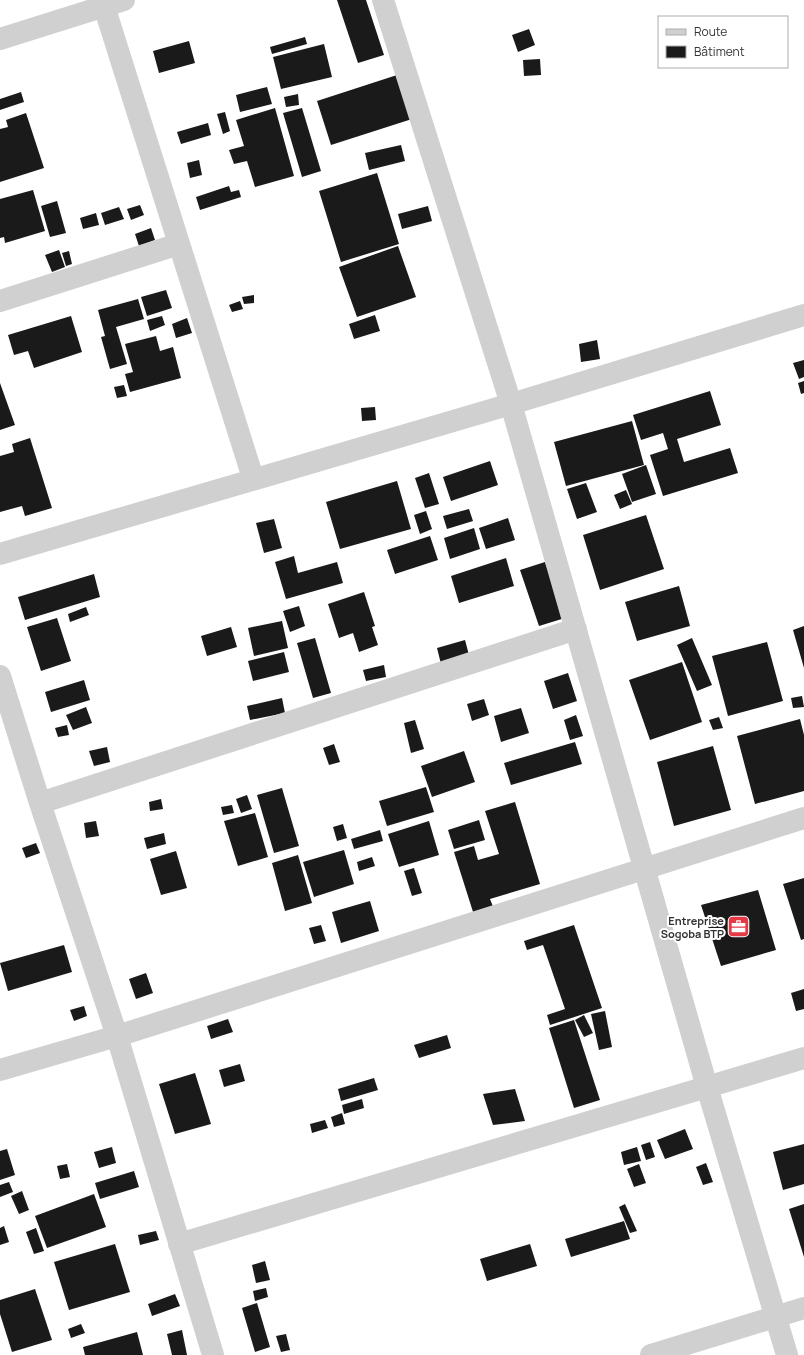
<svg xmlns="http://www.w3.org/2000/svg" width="804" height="1355" font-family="Manrope,sans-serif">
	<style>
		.building { fill: #1a1a1a }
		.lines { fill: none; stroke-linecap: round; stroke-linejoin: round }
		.minor { stroke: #d0d0d0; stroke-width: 22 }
		.labels { text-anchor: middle; stroke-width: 4; stroke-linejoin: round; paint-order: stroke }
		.poi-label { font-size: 11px; font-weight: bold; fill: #333; stroke: #fff; text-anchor: end }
	</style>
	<rect width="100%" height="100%" fill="#fff"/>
	<path class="building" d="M337 0H366L384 55 358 63Z
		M529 29 535 45 518 52 512 35Z
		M305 37 307 44 272 54 270 47Z
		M189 41 195 63 159 73 153 51Z
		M324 44 332 77 281 89 273 57Z
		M540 59 541 75 524 76 523 60Z
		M397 75 412 119 331 145 317 101Z
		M267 87 272 104 240 112 236 95Z
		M21 92 24 102 0 110V99Z
		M298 94 299 105 286 107 284 97Z
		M275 108 294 176 255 187 247 161 234 164 229 150 244 146 236 120Z
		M302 108 321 171 302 177 283 113Z
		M225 112 230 131 223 134 217 114Z
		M26 113 44 168 0 182V129L8 127 6 120Z
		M208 123 211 135 181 144 177 132Z
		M401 145 405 161 369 170 365 153Z
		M199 160 202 175 190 178 187 163Z
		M377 173 399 244 341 262 319 191Z
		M229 186 231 192 239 190 241 197 200 210 196 197Z
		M33 190 45 231 5 243 4 237 0 238V199Z
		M57 201 66 233 50 237 41 206Z
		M140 205 144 215 131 220 127 209Z
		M428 206 432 221 402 229 398 214Z
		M119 207 124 219 105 225 101 213Z
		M96 213 99 225 83 229 80 218Z
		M151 228 155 240 139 246 135 234Z
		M398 246 416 297 357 317 339 267Z
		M59 250 65 267 52 272 45 255Z
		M69 251 72 264 66 266 62 253Z
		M166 290 172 308 147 316 141 297Z
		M254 295V303L244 304 242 297Z
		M138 299 144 319 116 327 127 364 110 369 101 337 105 336 98 310Z
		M240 301 243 309 232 312 229 305Z
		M375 315 380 331 354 339 349 324Z
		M71 316 82 352 34 368 28 351 14 355 8 335Z
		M162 316 165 325 150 331 147 320Z
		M187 318 192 333 176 338 172 324Z
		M156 336 160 351 173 347 181 378 130 392 125 374 133 372 125 344Z
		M597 340 600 359 581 362 579 344Z
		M804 360V377L799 379 793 363Z
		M804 381V393L801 394 798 383Z
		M0 383 15 425 0 430Z
		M124 385 127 396 117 398 114 387Z
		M710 391 721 425 677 439 684 462 730 448 738 473 663 496 650 455 668 449 663 433 641 440 633 415Z
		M375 407 376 420 362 421 361 408Z
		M632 421 644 465 566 486 554 442Z
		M30 438 52 508 25 516 22 506 0 512V456L14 452 12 444Z
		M490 461 498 485 451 501 443 477Z
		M646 465 656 494 632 502 622 474Z
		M429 473 439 504 425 508 415 478Z
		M397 481 411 529 340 549 326 502Z
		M586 483 597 512 577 519 567 489Z
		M626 490 632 504 620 509 614 495Z
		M469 509 473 521 447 529 443 516Z
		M426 511 432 529 420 534 414 515Z
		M646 515 664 569 600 590 583 535Z
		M508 518 515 540 486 549 479 528Z
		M274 519 282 548 264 553 256 523Z
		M474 528 480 549 450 559 444 538Z
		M430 536 438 560 395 574 387 550Z
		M294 556 298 573 337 562 343 583 286 599 275 562Z
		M506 558 514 586 459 603 451 576Z
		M545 562 565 618 539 626 520 570Z
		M94 574 100 597 25 620 18 597Z
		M679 586 690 626 637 641 625 602Z
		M364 592 375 626 372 627 378 645 359 652 353 633 339 638 328 604Z
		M299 606 305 626 290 632 283 611Z
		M86 607 89 615 70 622 68 614Z
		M57 618 71 661 41 671 27 627Z
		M282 621 288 648 254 656 248 628Z
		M804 626V668L793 630Z
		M231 627 237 647 207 656 201 636Z
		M315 638 331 693 313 698 297 643Z
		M692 638 712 685 697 691 677 645Z
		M465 640 469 655 441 664 437 648Z
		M767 642 783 701 728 716 712 656Z
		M284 652 289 672 253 681 248 661Z
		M682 662 702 722 650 740 629 680Z
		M384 665 386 677 366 681 363 670Z
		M568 673 577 701 553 709 544 681Z
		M84 680 90 700 51 712 45 692Z
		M802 696 804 707 793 708 791 698Z
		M282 698 285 713 250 720 247 706Z
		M484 699 489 715 472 721 467 704Z
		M86 707 92 723 73 730 66 715Z
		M521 708 529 733 501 742 494 716Z
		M576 715 583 736 570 740 564 720Z
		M719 717 723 728 713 730 709 720Z
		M800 719 804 735V791L755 804 737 736Z
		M415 720 424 749 411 753 404 723Z
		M67 725 69 735 58 737 55 728Z
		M575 742 582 764 511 785 504 763Z
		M334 744 340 762 329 765 323 748Z
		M713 746 731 810 674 826 657 762Z
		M107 747 110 762 94 766 89 751Z
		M464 751 475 782 432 797 421 766Z
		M426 787 434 812 387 826 379 801Z
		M282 788 299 846 274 853 257 795Z
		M247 795 252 809 241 813 236 799Z
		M161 799 163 809 150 811 149 802Z
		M515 802 540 884 490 899 494 909 474 915 454 852 474 846 478 860 499 854 485 811Z
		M232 805 234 813 223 815 221 807Z
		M255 813 268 857 238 866 224 821Z
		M479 820 485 840 454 849 448 830Z
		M96 821 99 836 86 838 84 823Z
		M429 821 439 855 399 867 388 834Z
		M343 824 347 838 337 841 333 827Z
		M380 830 383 841 354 849 351 839Z
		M164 833 166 844 147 849 144 838Z
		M36 843 40 853 26 858 22 848Z
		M344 850 354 884 314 897 303 862Z
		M176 851 187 888 161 895 150 859Z
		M298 855 312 903 285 911 272 863Z
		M372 857 375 866 359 871 357 862Z
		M414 868 422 893 412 896 404 871Z
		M804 878V939L801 940 783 884Z
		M758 890 776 950 721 966 701 905Z
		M370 901 379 931 341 943 332 912Z
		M321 925 326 941 314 944 309 928Z
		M574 925 602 1008 550 1025 547 1015 565 1009 543 945 527 950 524 941Z
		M64 945 72 972 8 991 0 963Z
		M146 973 153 993 136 999 129 979Z
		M804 989V1009L796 1011 791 993Z
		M84 1006 87 1016 74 1021 70 1010Z
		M605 1011 612 1047 599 1050 591 1014Z
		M584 1015 593 1033 584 1037 575 1020Z
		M228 1019 233 1032 211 1039 207 1026Z
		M574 1020 600 1100 574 1108 549 1028Z
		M447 1035 451 1048 419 1058 414 1045Z
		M240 1064 245 1081 224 1087 219 1070Z
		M195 1073 211 1124 175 1134 159 1084Z
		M374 1078 378 1090 341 1101 338 1089Z
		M515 1089 525 1121 493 1125 483 1094Z
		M362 1099 364 1108 344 1114 342 1105Z
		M342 1113 345 1124 334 1127 331 1117Z
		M325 1120 328 1128 312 1133 310 1124Z
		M685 1129 693 1149 665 1159 657 1140Z
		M650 1142 655 1157 646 1160 641 1145Z
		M804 1144V1184L783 1190 773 1152Z
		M112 1147 116 1163 99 1168 94 1152Z
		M637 1147 641 1161 624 1165 621 1152Z
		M7 1149 15 1175 0 1180V1151Z
		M706 1163 713 1182 703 1185 696 1167Z
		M67 1164 70 1177 60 1179 57 1166Z
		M639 1164 646 1183 634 1187 627 1169Z
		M134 1171 139 1187 100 1199 95 1183Z
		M9 1182 13 1192 0 1197V1185Z
		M22 1191 29 1210 19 1214 11 1196Z
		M94 1194 106 1227 47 1248 35 1216Z
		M625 1204 637 1231 630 1233 619 1207Z
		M804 1204V1257L789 1209Z
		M624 1221 630 1239 571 1257 565 1239Z
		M4 1226 9 1242 0 1245V1228Z
		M36 1228 44 1251 34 1254 26 1232Z
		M156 1231 159 1240 140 1245 138 1235Z
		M115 1244 130 1292 69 1310 54 1262Z
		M530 1244 537 1266 487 1281 480 1259Z
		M265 1261 270 1280 256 1283 252 1265Z
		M266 1288 268 1297 255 1301 253 1291Z
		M35 1289 52 1340 12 1352 0 1314V1300Z
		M175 1294 180 1306 152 1316 148 1304Z
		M257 1303 270 1347 255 1352 242 1308Z
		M81 1324 85 1333 71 1338 68 1329Z
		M182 1330 187 1355H172L167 1334Z
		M137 1332 143 1355H85L83 1347Z
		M286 1334 290 1350 281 1352 276 1336Z"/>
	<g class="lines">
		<path class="minor" d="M383 0 511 404 707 1087 787 1355
			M104 6 253 478
			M0 39 124 0
			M0 301 179 244
			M0 554 511 404 804 315
			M0 676 40 803 117 1036 213 1355
			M40 803 576 629
			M0 1070 117 1036 804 818
			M179 1244 804 1058
			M651 1355 804 1308"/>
	</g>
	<defs>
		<symbol id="office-square" viewBox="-11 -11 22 22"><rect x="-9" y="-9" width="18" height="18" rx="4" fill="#e63946" stroke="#fff"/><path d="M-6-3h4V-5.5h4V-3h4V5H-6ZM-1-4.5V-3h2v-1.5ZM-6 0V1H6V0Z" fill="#fff"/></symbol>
	</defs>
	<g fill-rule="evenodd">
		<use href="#office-square" x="726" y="914" width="25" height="25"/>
	</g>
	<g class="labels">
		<g class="poi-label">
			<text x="724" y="925">Entreprise<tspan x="724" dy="13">Sogoba BTP</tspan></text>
		</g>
	</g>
	<rect x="658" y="16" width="130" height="52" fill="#ffffff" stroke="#adadad"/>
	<rect x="666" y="29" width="20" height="6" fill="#d0d0d0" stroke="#adadad"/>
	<text x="694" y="36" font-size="12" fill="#333333">Route</text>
	<rect x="666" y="46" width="20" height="12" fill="#1a1a1a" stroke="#adadad"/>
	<text x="694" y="56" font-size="12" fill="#333333">Bâtiment</text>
</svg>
